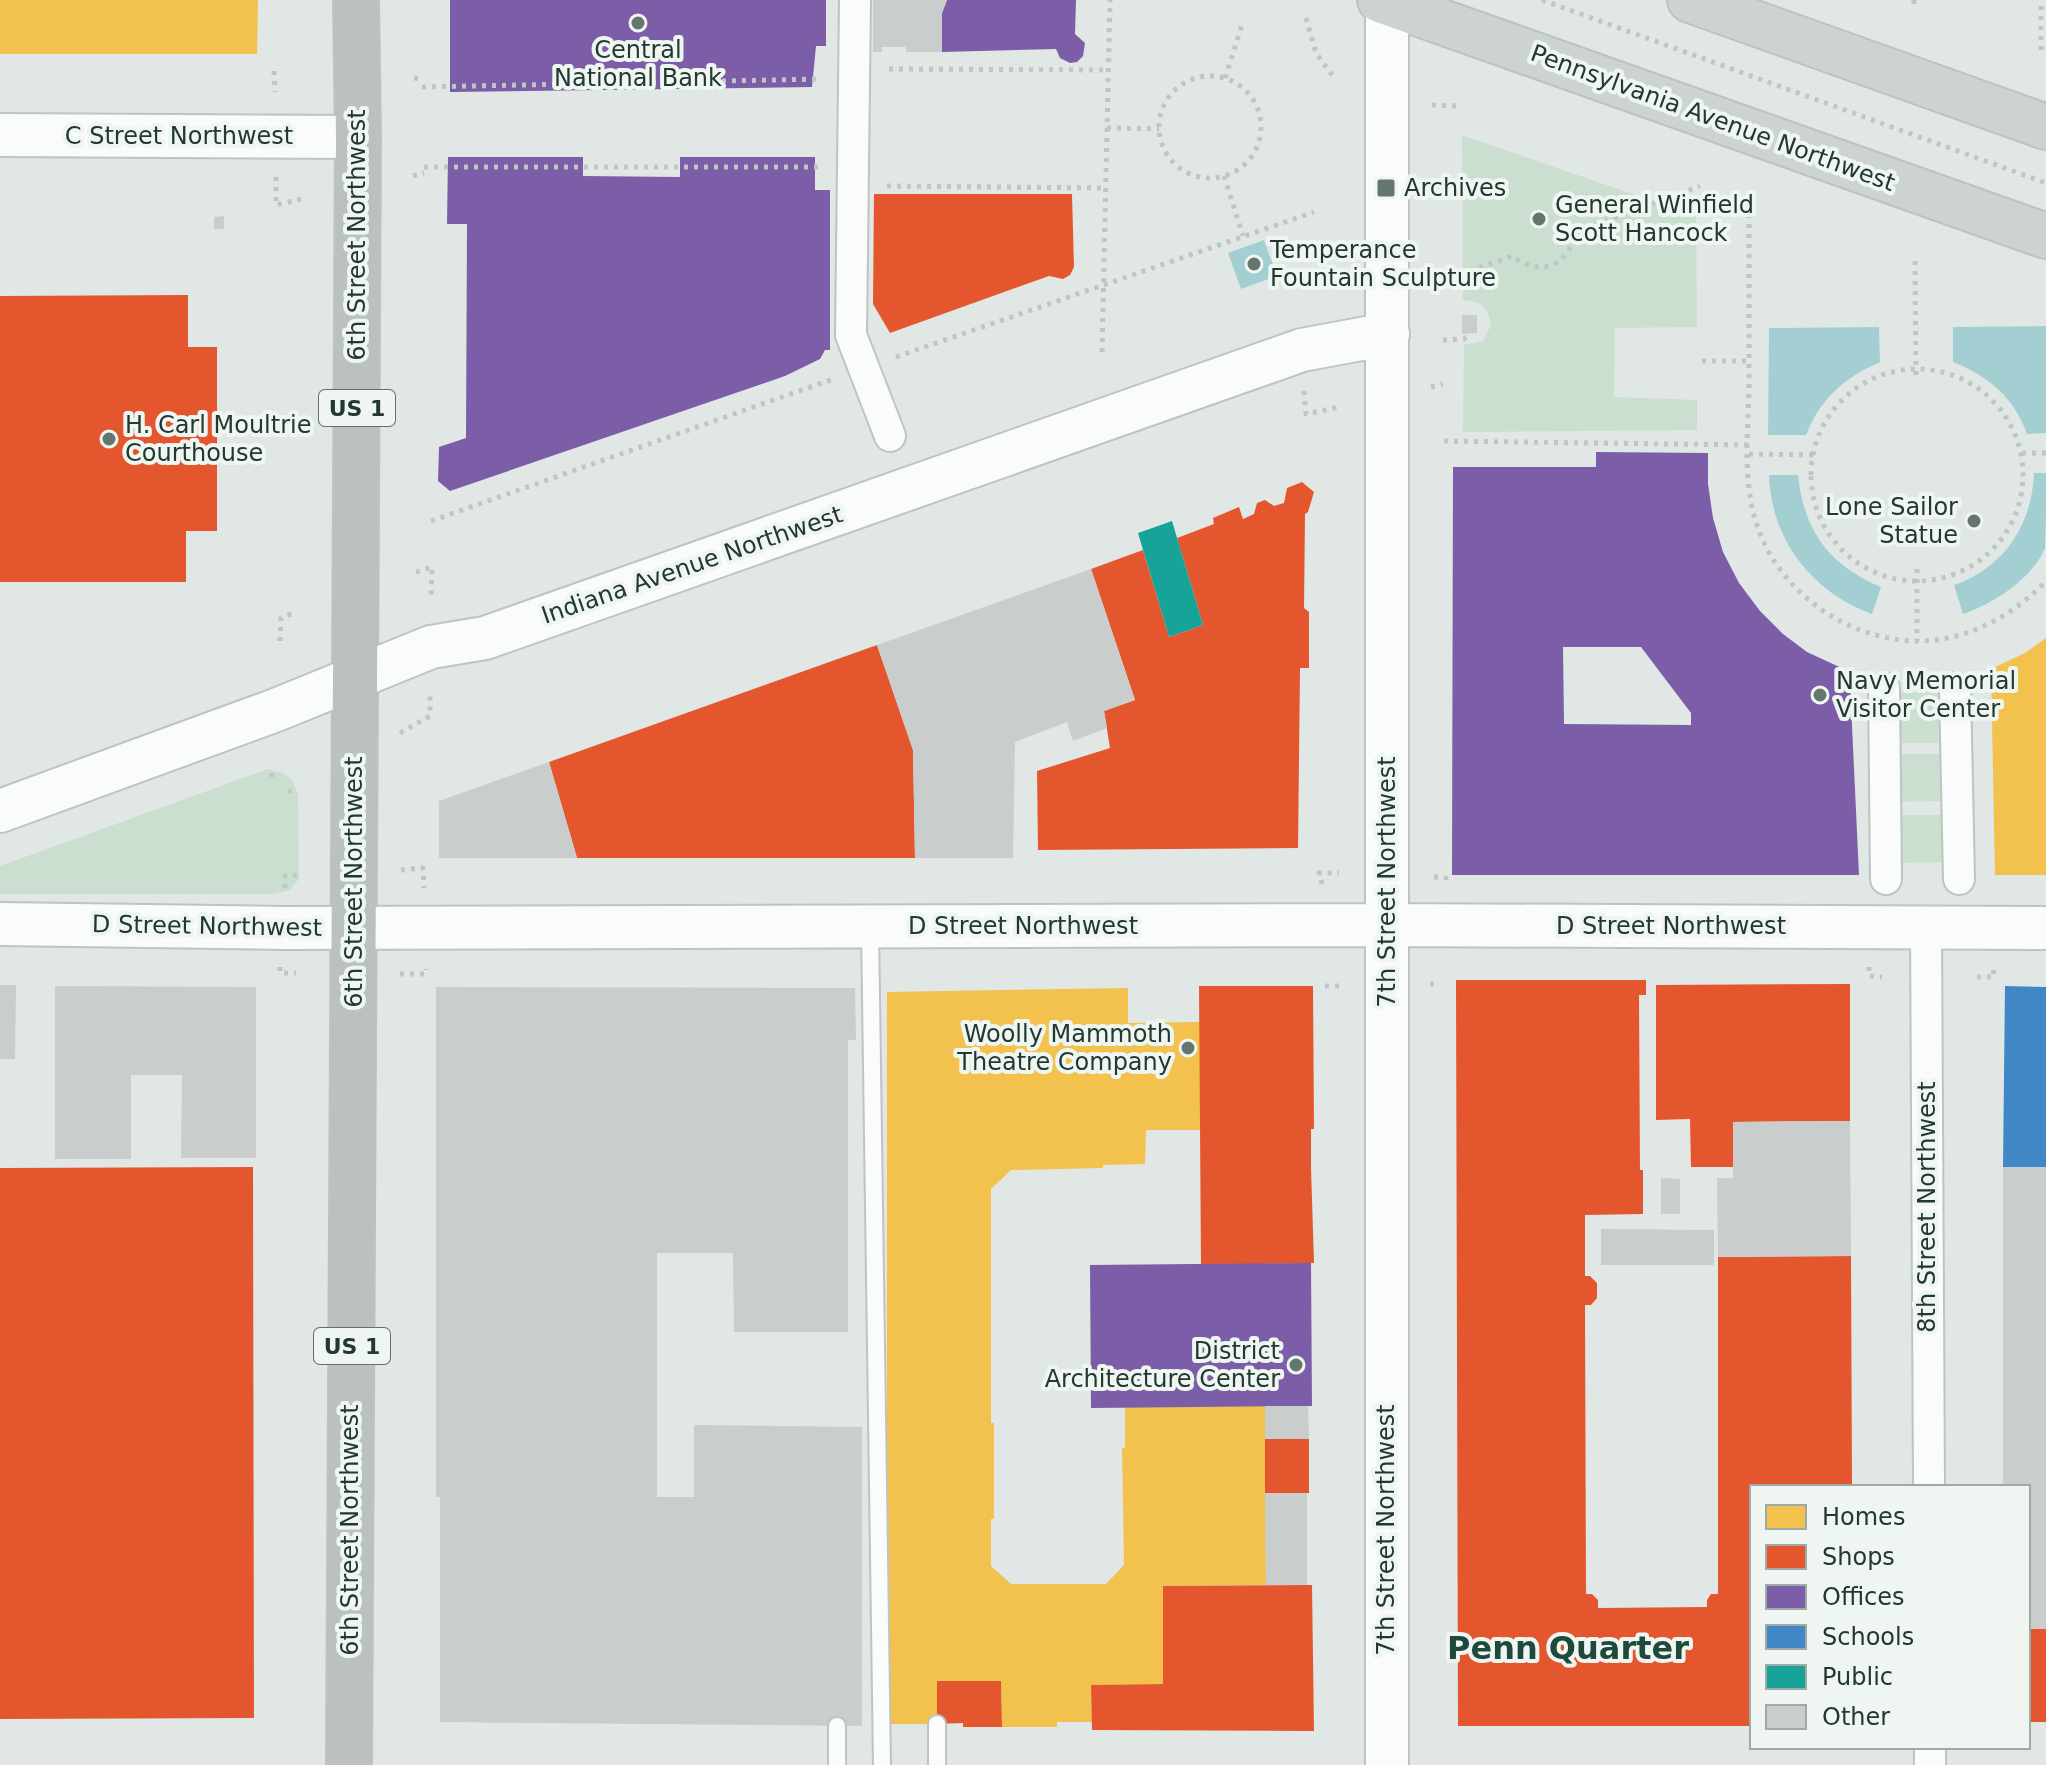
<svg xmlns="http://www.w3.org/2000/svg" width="2046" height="1765" font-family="'DejaVu Sans',sans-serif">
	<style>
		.green { fill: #cbdfd0 }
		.water { fill: #a4cfd2 }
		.homes { fill: #f2c14e }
		.shops { fill: #e4572e }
		.offices { fill: #7b5ea7; fill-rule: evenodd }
		.schools { fill: #3f88c5 }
		.public { fill: #17a398 }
		.building { fill: #c9cecc }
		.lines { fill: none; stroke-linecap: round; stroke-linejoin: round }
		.lane-casing { stroke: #bec4c1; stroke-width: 20 }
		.street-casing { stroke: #bec4c1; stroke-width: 34 }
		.secondary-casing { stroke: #bec4c1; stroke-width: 46 }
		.primary-casing { stroke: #bcc3c1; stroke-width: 48 }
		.highway-casing { stroke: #bcc3c1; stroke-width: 48 }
		.path { stroke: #bfc7c5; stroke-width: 5; stroke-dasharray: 4 6; stroke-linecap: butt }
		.lane { stroke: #fafbfb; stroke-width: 16 }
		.street { stroke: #fafbfb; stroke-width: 30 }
		.secondary { stroke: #fafbfb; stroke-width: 42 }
		.primary { stroke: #cdd3d1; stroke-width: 44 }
		.highway { stroke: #bac1bf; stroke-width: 44 }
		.poi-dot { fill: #657570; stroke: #eff6f2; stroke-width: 3 }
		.labels { text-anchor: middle; stroke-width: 8; stroke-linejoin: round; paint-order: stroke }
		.shield { fill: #eff6f2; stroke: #60716b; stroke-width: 2 }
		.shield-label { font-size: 22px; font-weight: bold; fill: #223831 }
		.poi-label { font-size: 24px; fill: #223831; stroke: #eff6f2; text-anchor: start }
		.street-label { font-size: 24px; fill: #223831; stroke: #eff6f2 }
		.district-label { font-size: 32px; font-weight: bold; fill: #1f493c; stroke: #eff6f2 }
	</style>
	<rect width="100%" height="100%" fill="#e1e7e4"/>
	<path class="green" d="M1462 135 1696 216 1697 327 1615 328 1614 397 1697 400V430L1463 432 1464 345 1483 341 1491 325C1489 308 1481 301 1463 300Z
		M1894 690 1906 693 1943 691 1944 743H1895Z
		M1897 754H1943L1944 801 1898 802Z
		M268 769 283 773 292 780 298 794 299 879 290 890 272 894H0V866Z
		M1898 815H1944L1945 862 1899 863Z"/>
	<path class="water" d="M1264 240 1277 276 1241 289 1228 253Z
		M2046 326V433L2027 434C2014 397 1988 376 1953 362V327Z
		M1879 327 1880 362C1845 377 1820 399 1806 435H1768L1769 328Z
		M2034 473H2046C2046 490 2046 535 2045 548 2032 579 1993 604 1963 614L1954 585C2004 568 2032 525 2034 473Z
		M1769 475H1798C1804 531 1829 565 1881 587L1872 614C1812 592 1771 540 1769 475Z"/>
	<path class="homes" d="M0 0H258L257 54H0Z
		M2046 638V875H1995L1991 669 2025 653Z
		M1128 988V1023L1200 1022V1130H1146L1145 1164 1103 1165V1168L1011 1170 991 1189V1423H994V1519H991V1566L1011 1584H1106L1124 1565 1122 1448H1125V1407L1265 1406 1266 1585 1163 1586V1684L1091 1685 1092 1722H1057V1727H1002L1001 1681H937V1724H887V992Z"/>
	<path class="shops" d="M874 194H1072L1074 267 1070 275 1063 279 1049 276 890 333 873 304Z
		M188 295V347H217V531H186V582H0V296Z
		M1302 482 1314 492 1308 512 1305 514 1304 608 1309 612V668H1300L1298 848 1038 850 1037 771 1110 748 1104 711 1135 700 1091 569 1143 550 1169 637 1203 625 1177 538 1214 524 1213 518 1239 507 1243 519 1254 514 1257 503 1265 500 1274 506 1284 503 1287 488Z
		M877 645 913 750 915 858H577L549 762Z
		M1456 980H1646V995H1639L1640 1170H1643V1214L1585 1215V1276H1590L1597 1283V1298L1591 1305H1585L1586 1594H1592L1598 1600V1608L1707 1607V1600L1711 1594H1718V1257L1851 1256 1852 1487H1752V1726H1458Z
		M1850 984V1121L1733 1122V1167H1691L1690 1119 1656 1120V985Z
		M1199 986H1313L1314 1129H1311V1168L1314 1263 1201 1265Z
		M253 1167 254 1718 0 1719V1168Z
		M1265 1439H1309V1493H1265Z
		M1312 1585 1314 1731 1092 1730 1091 1685 1163 1684V1586Z
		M2028 1629H2046V1722H2028Z
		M937 1681H1001L1002 1727H963V1723L937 1724Z"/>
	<path class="offices" d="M450 0H826V46H816L812 87 450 92Z
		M947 0H1076L1075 34 1085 43 1083 56 1077 62 1070 63 1060 58 1056 49 942 52V13Z
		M448 157H583V176L680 177V157H815V190H830V350H825L820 359 785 376 450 491 438 481 439 447 466 438 467 224H447Z
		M1596 452 1708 453V484L1713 518 1723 552 1739 583 1760 611 1783 634 1807 652 1846 670 1847 683H1850L1859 875H1452L1453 467H1596ZM1563 647H1641L1691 713V725L1564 724Z
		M1311 1263 1312 1406 1091 1408 1090 1265Z"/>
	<path class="schools" d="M2005 986 2046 987V1167H2003Z"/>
	<path class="public" d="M1172 521 1203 625 1169 637 1138 533Z"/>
	<path class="building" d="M873 0H947L942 13V52H906V47H882V52H873Z
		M224 216V229H214V217Z
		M1462 315H1477V333L1462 334Z
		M1091 569 1135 700 1104 711 1107 728 1073 741 1067 722 1015 742 1013 858H915L913 750 877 645Z
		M549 762 577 858H439V801Z
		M0 985H16L15 1059H0Z
		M55 986 256 987V1158H181L182 1075H131V1159H55Z
		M436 987 855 988 856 1040H848V1332H734L733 1253H657V1497H694V1425L862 1427V1726L440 1722V1497H436Z
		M1850 1121 1851 1256 1718 1257 1717 1178H1733V1122Z
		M2003 1167H2046V1629H2028V1487H2003Z
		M1661 1178 1680 1179V1214H1661Z
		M1601 1229 1714 1230V1265H1601Z
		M1265 1406H1308L1309 1439H1265Z
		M1265 1493H1307V1585H1266Z"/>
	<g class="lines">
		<defs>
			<path id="lane" d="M870 927 882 1765
				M937 1724V1765
				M837 1765V1726"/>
			<path id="street" d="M855 0 851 335 890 436
				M1884 688 1886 879
				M1955 688 1959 879
				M1926 927 1929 1487
				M1930 1747V1765"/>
			<path id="secondary" d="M0 135 358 137
				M0 811 276 710 431 647 485 638 1302 350 1388 334
				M0 924 283 928 1387 925 2046 928
				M1387 1765V2"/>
			<path id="primary" d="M1380 0 2046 236
				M1690 0 2046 127"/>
			<path id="highway" d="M349 1765 358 137 356 0"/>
		</defs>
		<use href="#lane" class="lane-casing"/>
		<use href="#street" class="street-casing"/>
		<use href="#secondary" class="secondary-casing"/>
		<use href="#primary" class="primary-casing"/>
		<use href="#highway" class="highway-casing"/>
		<path class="path" d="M1542 0 2046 183
			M1914 0V6
			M1306 18 1316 53 1335 79
			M2041 50V0
			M889 69 1108 70
			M274 71 275 92
			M1159 127a51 51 0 1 1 102 0a51 51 0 1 1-102 0Z
			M414 78 420 79
			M1225 78 1242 25
			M422 87 821 79
			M1432 105 1457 106
			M1107 128 1159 129
			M424 167H820
			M413 176 424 173
			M1224 176 1243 236
			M276 177V205L301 199
			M887 186 1106 188
			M1749 204C1749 263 1749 321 1749 380 1749 418 1744 458 1750 495 1759 567 1818 624 1888 638 1948 650 2005 624 2046 581
			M1915 261 1916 379
			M1430 273H1465L1512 256C1542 278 1567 266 1576 232L1700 186
			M1314 275 1337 274
			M1443 340 1464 339 1470 334
			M1102 352 1110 0
			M896 357 1314 212
			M1702 361H1749
			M1811 475a106 106 0 1 1 212 0a106 106 0 1 1-212 0Z
			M1431 387 1443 384
			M1304 391 1306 414 1340 407
			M1444 441 1749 445
			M2022 453H2046
			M1749 454 1813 455
			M431 521 833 379
			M1917 569V641
			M416 572 432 567 431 600
			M280 641 281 618 296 612
			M400 733 430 716V691
			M272 777V769
			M288 792 296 788
			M401 870 423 868 424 888
			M1434 877 1446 878V885
			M1322 884 1319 873H1339
			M285 888V876L298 875
			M280 967V973H296
			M1869 967V976L1882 977
			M400 974H426V969
			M1977 977H1994L1993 967
			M1430 984H1440
			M1325 986H1340"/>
		<use href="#lane" class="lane"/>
		<use href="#street" class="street"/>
		<use href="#secondary" class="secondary"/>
		<use href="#primary" class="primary"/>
		<use href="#highway" class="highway"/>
	</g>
	<g class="poi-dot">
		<circle cx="638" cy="23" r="8"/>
		<rect x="1376" y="178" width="20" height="20" rx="4"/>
		<circle cx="1539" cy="219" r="8"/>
		<circle cx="1254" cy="264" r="8"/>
		<circle cx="109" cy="439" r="8"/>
		<circle cx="1974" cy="521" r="8"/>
		<circle cx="1820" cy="695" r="8"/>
		<circle cx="1188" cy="1048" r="8"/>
		<circle cx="1296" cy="1365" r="8"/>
	</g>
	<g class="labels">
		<g class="shield">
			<rect x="319" y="390" width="76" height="36" rx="6"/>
			<rect x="314" y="1328" width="76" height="36" rx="6"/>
		</g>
		<g class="shield-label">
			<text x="357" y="416">US 1</text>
			<text x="352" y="1354">US 1</text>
		</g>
		<g class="poi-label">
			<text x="638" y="58" text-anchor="middle">Central<tspan x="638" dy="28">National Bank</tspan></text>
			<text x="1404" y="196">Archives</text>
			<text x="1555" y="213">General Winfield<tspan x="1555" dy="28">Scott Hancock</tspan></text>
			<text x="1270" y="258">Temperance<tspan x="1270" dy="28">Fountain Sculpture</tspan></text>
			<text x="125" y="433">H. Carl Moultrie<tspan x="125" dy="28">Courthouse</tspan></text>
			<text x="1958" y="515" text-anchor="end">Lone Sailor<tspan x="1958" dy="28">Statue</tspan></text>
			<text x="1836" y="689">Navy Memorial<tspan x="1836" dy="28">Visitor Center</tspan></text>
			<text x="1172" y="1042" text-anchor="end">Woolly Mammoth<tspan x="1172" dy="28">Theatre Company</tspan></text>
			<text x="1280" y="1359" text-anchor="end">District<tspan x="1280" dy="28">Architecture Center</tspan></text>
		</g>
		<g class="street-label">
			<text transform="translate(1713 118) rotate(20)" y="8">Pennsylvania Avenue Northwest</text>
			<text x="179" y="144">C Street Northwest</text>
			<text transform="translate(357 235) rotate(-90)" y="8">6th Street Northwest</text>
			<text transform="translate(692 565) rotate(-19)" y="8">Indiana Avenue Northwest</text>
			<text transform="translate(354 882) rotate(-90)" y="8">6th Street Northwest</text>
			<text transform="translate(1387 882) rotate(-90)" y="8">7th Street Northwest</text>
			<text transform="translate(207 926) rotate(1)" y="8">D Street Northwest</text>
			<text x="1023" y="934">D Street Northwest</text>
			<text x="1671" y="934">D Street Northwest</text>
			<text transform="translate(1927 1207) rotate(-90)" y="8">8th Street Northwest</text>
			<text transform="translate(350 1530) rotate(-90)" y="8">6th Street Northwest</text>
			<text transform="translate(1386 1530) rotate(-90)" y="8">7th Street Northwest</text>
		</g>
		<g class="district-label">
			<text x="1568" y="1659">Penn Quarter</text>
		</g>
	</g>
	<rect x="1750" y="1485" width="280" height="264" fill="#eff6f2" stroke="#9daaa5" stroke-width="2"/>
	<rect x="1766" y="1505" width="40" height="24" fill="#f2c14e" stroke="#9daaa5" stroke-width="2"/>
	<text x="1822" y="1525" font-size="24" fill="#223831">Homes</text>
	<rect x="1766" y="1545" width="40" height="24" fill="#e4572e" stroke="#9daaa5" stroke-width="2"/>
	<text x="1822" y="1565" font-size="24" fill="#223831">Shops</text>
	<rect x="1766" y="1585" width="40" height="24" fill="#7b5ea7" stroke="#9daaa5" stroke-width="2"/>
	<text x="1822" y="1605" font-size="24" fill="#223831">Offices</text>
	<rect x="1766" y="1625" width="40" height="24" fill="#3f88c5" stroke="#9daaa5" stroke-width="2"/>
	<text x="1822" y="1645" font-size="24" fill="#223831">Schools</text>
	<rect x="1766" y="1665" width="40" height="24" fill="#17a398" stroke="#9daaa5" stroke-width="2"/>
	<text x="1822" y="1685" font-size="24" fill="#223831">Public</text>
	<rect x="1766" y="1705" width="40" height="24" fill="#c9cecc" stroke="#9daaa5" stroke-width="2"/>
	<text x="1822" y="1725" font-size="24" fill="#223831">Other</text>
</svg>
